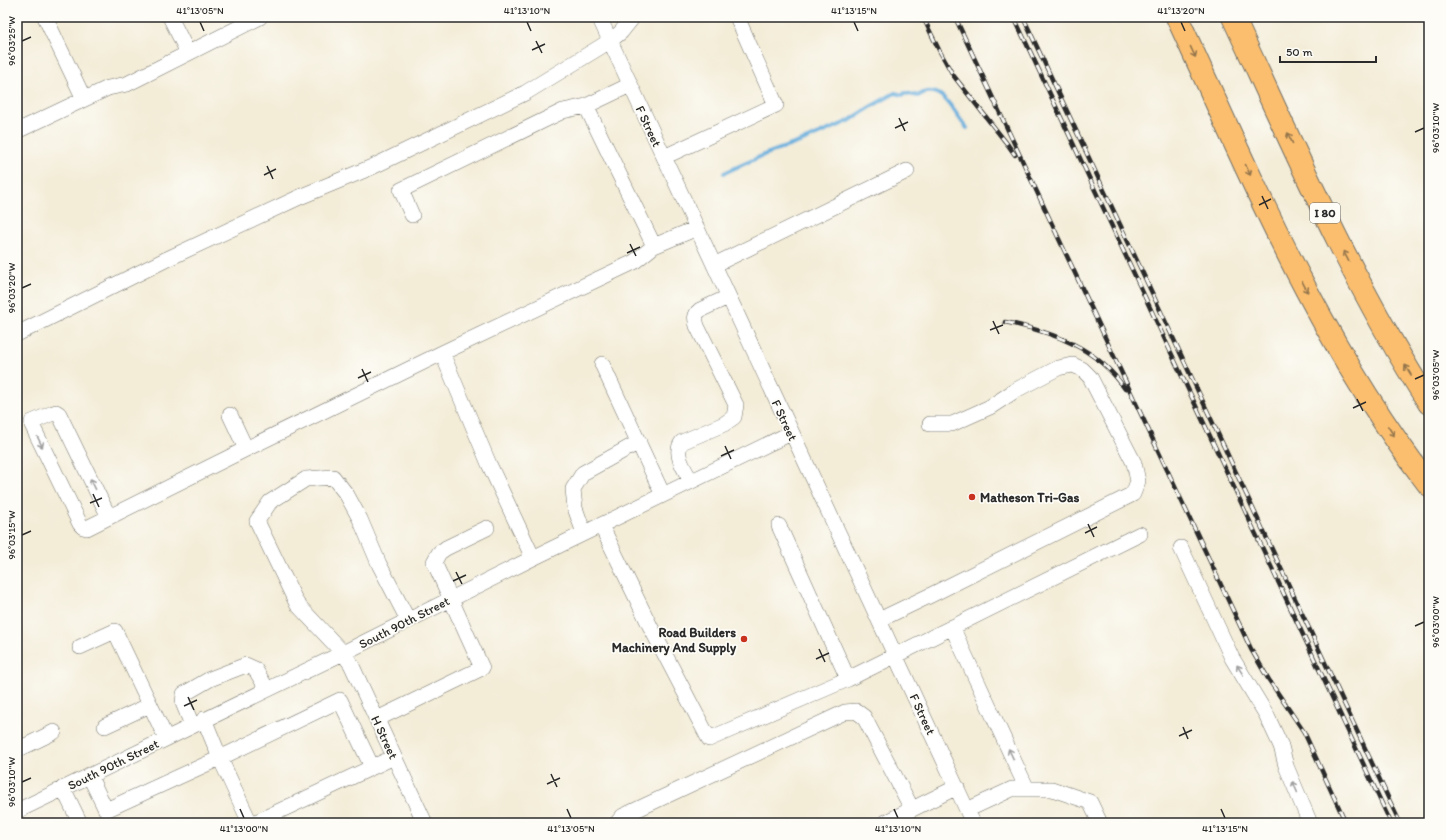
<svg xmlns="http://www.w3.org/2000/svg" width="1446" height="840" font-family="Itim,sans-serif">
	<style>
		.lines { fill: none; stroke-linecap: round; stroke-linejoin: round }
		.stream { stroke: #64acdb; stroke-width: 4 }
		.minor-casing { stroke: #716f67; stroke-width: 16 }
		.highway-casing { stroke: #716f67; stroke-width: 24 }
		.minor { stroke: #fff; stroke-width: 15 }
		.highway { stroke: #fbbe6e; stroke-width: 22 }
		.rail-casing { stroke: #2b2b2b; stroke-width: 4.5 }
		.rail { stroke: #fdfcf7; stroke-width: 3; stroke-dasharray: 9; stroke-linecap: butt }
		.oneway { stroke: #93744c }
		.oneway2 { stroke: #a0a0a0 }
		.ticks { fill: none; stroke: #2b2b2b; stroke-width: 1.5 }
		.poi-dot { fill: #c8321e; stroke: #fdfcf7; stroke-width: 1.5 }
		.labels { text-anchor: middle; stroke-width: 3.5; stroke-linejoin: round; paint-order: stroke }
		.shield { fill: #fdfcf7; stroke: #6a6a68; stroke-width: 1 }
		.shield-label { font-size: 12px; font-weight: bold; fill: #2b2b2b }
		.street-label { font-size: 13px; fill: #2b2b2b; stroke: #fdfcf7 }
		.poi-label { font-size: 13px; font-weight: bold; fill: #2b2b2b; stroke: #fdfcf7; text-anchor: start }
		.neatline { fill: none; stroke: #2b2b2b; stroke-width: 1.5 }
		.ticks-label { font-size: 10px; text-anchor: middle; fill: #2b2b2b }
	</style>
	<rect width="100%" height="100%" fill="#fdfcf7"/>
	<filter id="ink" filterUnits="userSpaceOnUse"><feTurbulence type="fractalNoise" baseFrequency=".025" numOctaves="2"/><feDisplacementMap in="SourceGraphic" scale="8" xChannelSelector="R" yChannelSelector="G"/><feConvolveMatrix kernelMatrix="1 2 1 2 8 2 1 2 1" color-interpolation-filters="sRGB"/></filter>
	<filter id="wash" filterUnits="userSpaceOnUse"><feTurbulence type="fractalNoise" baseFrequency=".012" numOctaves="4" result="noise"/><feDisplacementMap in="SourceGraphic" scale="16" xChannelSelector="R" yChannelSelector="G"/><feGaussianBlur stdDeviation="0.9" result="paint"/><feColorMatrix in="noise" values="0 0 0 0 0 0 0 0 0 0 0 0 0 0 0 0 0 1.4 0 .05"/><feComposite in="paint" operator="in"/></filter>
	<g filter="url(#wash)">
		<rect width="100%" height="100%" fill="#f3ecd7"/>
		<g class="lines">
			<path class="stream" d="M724 173 766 154 805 140 849 121 872 106 895 93 903 95 905 93 918 96C921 94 924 92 927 92 945 88 956 117 967 128"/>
		</g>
	</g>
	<g filter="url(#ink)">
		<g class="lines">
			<defs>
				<path id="minor" d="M45 17 84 99
					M170 17 188 53
					M599 17 973 823
					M630 85 586 106 654 246 697 228
					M17 131 108 88 127 84 260 17
					M664 157 776 105 737 17
					M412 215 401 190 563 111 586 106
					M714 265 907 171
					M17 334 167 259 302 196 372 167 525 93 610 41 621 32 633 17
					M442 353 489 464 533 558
					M602 364 663 495
					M230 415 246 449 442 353 634 262 654 246
					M691 481C685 470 673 454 682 442L724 424 734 417 736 405 697 326C695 319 694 315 700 310L728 297
					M114 515 110 514 106 511 59 414 56 412 53 413 32 422V425L80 524 83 527 87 528 246 449
					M601 525 649 624 709 739 848 679 1140 534
					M779 526 848 679
					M584 533 575 508 573 489 583 473 639 442
					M1181 548 1232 658 1266 714 1281 746 1286 766 1310 823
					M408 620 379 564 360 519 347 495 333 477 306 479 270 502 257 521 297 604 343 653 351 664 425 823
					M879 620 931 595 1133 494 1138 481 1134 463 1090 377 1082 369 1073 365 1058 368 1016 390 990 407 952 424H930
					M952 627 1027 789
					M80 647 115 631 166 738
					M204 719 220 758 250 823
					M377 719 482 668 434 562 439 553 446 548 487 528
					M192 725 183 703 184 694 210 679 246 665 255 669 267 689
					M105 726 150 705
					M17 750 54 732
					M89 775 106 810 220 758 340 700 372 767
					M63 788 80 823
					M967 810 1012 789H1052L1090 802 1100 823
					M17 811 343 653 533 558 791 433
					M254 823 394 757
					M617 823 623 816 845 712 856 711 864 717 912 809
					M884 823 957 787"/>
				<path id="highway" d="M1177 17C1251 177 1320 344 1429 485
					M1233 17C1294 148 1351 281 1429 403"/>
			</defs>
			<use href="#minor" class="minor-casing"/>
			<use href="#highway" class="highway-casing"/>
			<use href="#minor" class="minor"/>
			<use href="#highway" class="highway"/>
			<defs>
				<path id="rail" d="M923 17 939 50 953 75 1008 145 1015 155
					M955 17 1251 649 1269 680 1304 732 1346 823
					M1014 17 1391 823
					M1023 17 1400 823
					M1005 322C1052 332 1097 347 1125 389"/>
			</defs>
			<use href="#rail" class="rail-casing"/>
			<use href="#rail" class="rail"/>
		</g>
		<defs><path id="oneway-shaft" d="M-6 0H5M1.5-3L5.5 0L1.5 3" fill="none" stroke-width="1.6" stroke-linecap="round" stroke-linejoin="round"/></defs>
		<g class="oneway">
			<use href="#oneway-shaft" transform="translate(1193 52) rotate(65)"/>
			<use href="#oneway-shaft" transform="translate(1290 138) rotate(-115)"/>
			<use href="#oneway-shaft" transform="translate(1248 170) rotate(65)"/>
			<use href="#oneway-shaft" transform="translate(1346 256) rotate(-117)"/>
			<use href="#oneway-shaft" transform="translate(1305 287) rotate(63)"/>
			<use href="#oneway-shaft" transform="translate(1408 370) rotate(-122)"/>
			<use href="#oneway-shaft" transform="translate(1391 431) rotate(57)"/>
		</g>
		<g class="oneway2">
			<use href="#oneway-shaft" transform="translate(40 442) rotate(64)"/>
			<use href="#oneway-shaft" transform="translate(93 484) rotate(-116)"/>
			<use href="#oneway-shaft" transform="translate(1240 670) rotate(-122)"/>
			<use href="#oneway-shaft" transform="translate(1011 754) rotate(-115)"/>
			<use href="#oneway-shaft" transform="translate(1295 787) rotate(-113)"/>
		</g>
	</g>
	<path class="ticks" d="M200 22 204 31M527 22 531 31M854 22 858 31M1181 22 1185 31M22 41 31 37M536 41 542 53M532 50 545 44M899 118 905 131M895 128 908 122M1415 132 1424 128M267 166 273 179M264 175 276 169M1262 196 1268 209M1259 205 1271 199M630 244 636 256M627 253 640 247M22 288 31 284M993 321 999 334M990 330 1003 325M362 369 368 382M358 378 371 372M1415 379 1424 375M1357 399 1363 411M1353 408 1366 402M725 446 731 459M721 456 734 450M93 494 99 507M90 503 102 498M1088 524 1094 537M1085 533 1097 527M22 535 31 531M456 572 462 584M453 581 466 575M1415 626 1424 622M819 649 825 662M816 659 829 653M188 697 194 710M184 706 197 700M1183 727 1188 739M1179 736 1192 730M551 774 557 787M22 782 31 778M547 784 560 778M240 809 244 818M567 809 571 818M894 809 898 818M1221 809 1225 818"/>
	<g class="poi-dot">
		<circle cx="972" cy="497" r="4"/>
		<circle cx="744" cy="639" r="4"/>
	</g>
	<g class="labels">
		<rect class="shield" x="1310" y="203" width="30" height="20" rx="3"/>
		<g class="shield-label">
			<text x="1325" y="217">I 80</text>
		</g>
		<g class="street-label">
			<text transform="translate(649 126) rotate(65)" y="5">F Street</text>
			<text transform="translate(785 420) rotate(65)" y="5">F Street</text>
			<text transform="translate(404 622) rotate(-27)" y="5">South 90th Street</text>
			<text transform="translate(923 714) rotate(65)" y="5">F Street</text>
			<text transform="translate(385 737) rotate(65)" y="5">H Street</text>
			<text transform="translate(113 764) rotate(-26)" y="5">South 90th Street</text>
		</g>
		<g class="poi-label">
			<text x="980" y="502">Matheson Tri-Gas</text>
			<text x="736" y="637" text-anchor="end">Road Builders<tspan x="736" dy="15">Machinery And Supply</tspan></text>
		</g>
	</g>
	<rect width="1446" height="840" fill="none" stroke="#fdfcf7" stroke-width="44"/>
	<path d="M1280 56v6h96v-6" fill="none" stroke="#2b2b2b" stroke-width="2"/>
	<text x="1286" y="56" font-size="12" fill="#2b2b2b" stroke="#fdfcf7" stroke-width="3" paint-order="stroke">50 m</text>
	<rect x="22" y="22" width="1402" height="796" class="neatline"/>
	<g class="ticks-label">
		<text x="200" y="14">41°13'05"N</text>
		<text x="527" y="14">41°13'10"N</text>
		<text x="854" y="14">41°13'15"N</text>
		<text x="1181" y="14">41°13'20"N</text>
		<text transform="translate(11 41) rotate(-90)" y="4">96°03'25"W</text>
		<text transform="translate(1435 128) rotate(-90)" y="4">96°03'10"W</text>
		<text transform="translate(11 288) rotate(-90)" y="4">96°03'20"W</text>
		<text transform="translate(1435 375) rotate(-90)" y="4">96°03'05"W</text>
		<text transform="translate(11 535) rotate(-90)" y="4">96°03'15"W</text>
		<text transform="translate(1435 622) rotate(-90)" y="4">96°03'00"W</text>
		<text transform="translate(11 782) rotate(-90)" y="4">96°03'10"W</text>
		<text x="244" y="832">41°13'00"N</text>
		<text x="571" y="832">41°13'05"N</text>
		<text x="898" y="832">41°13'10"N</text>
		<text x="1225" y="832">41°13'15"N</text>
	</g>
</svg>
